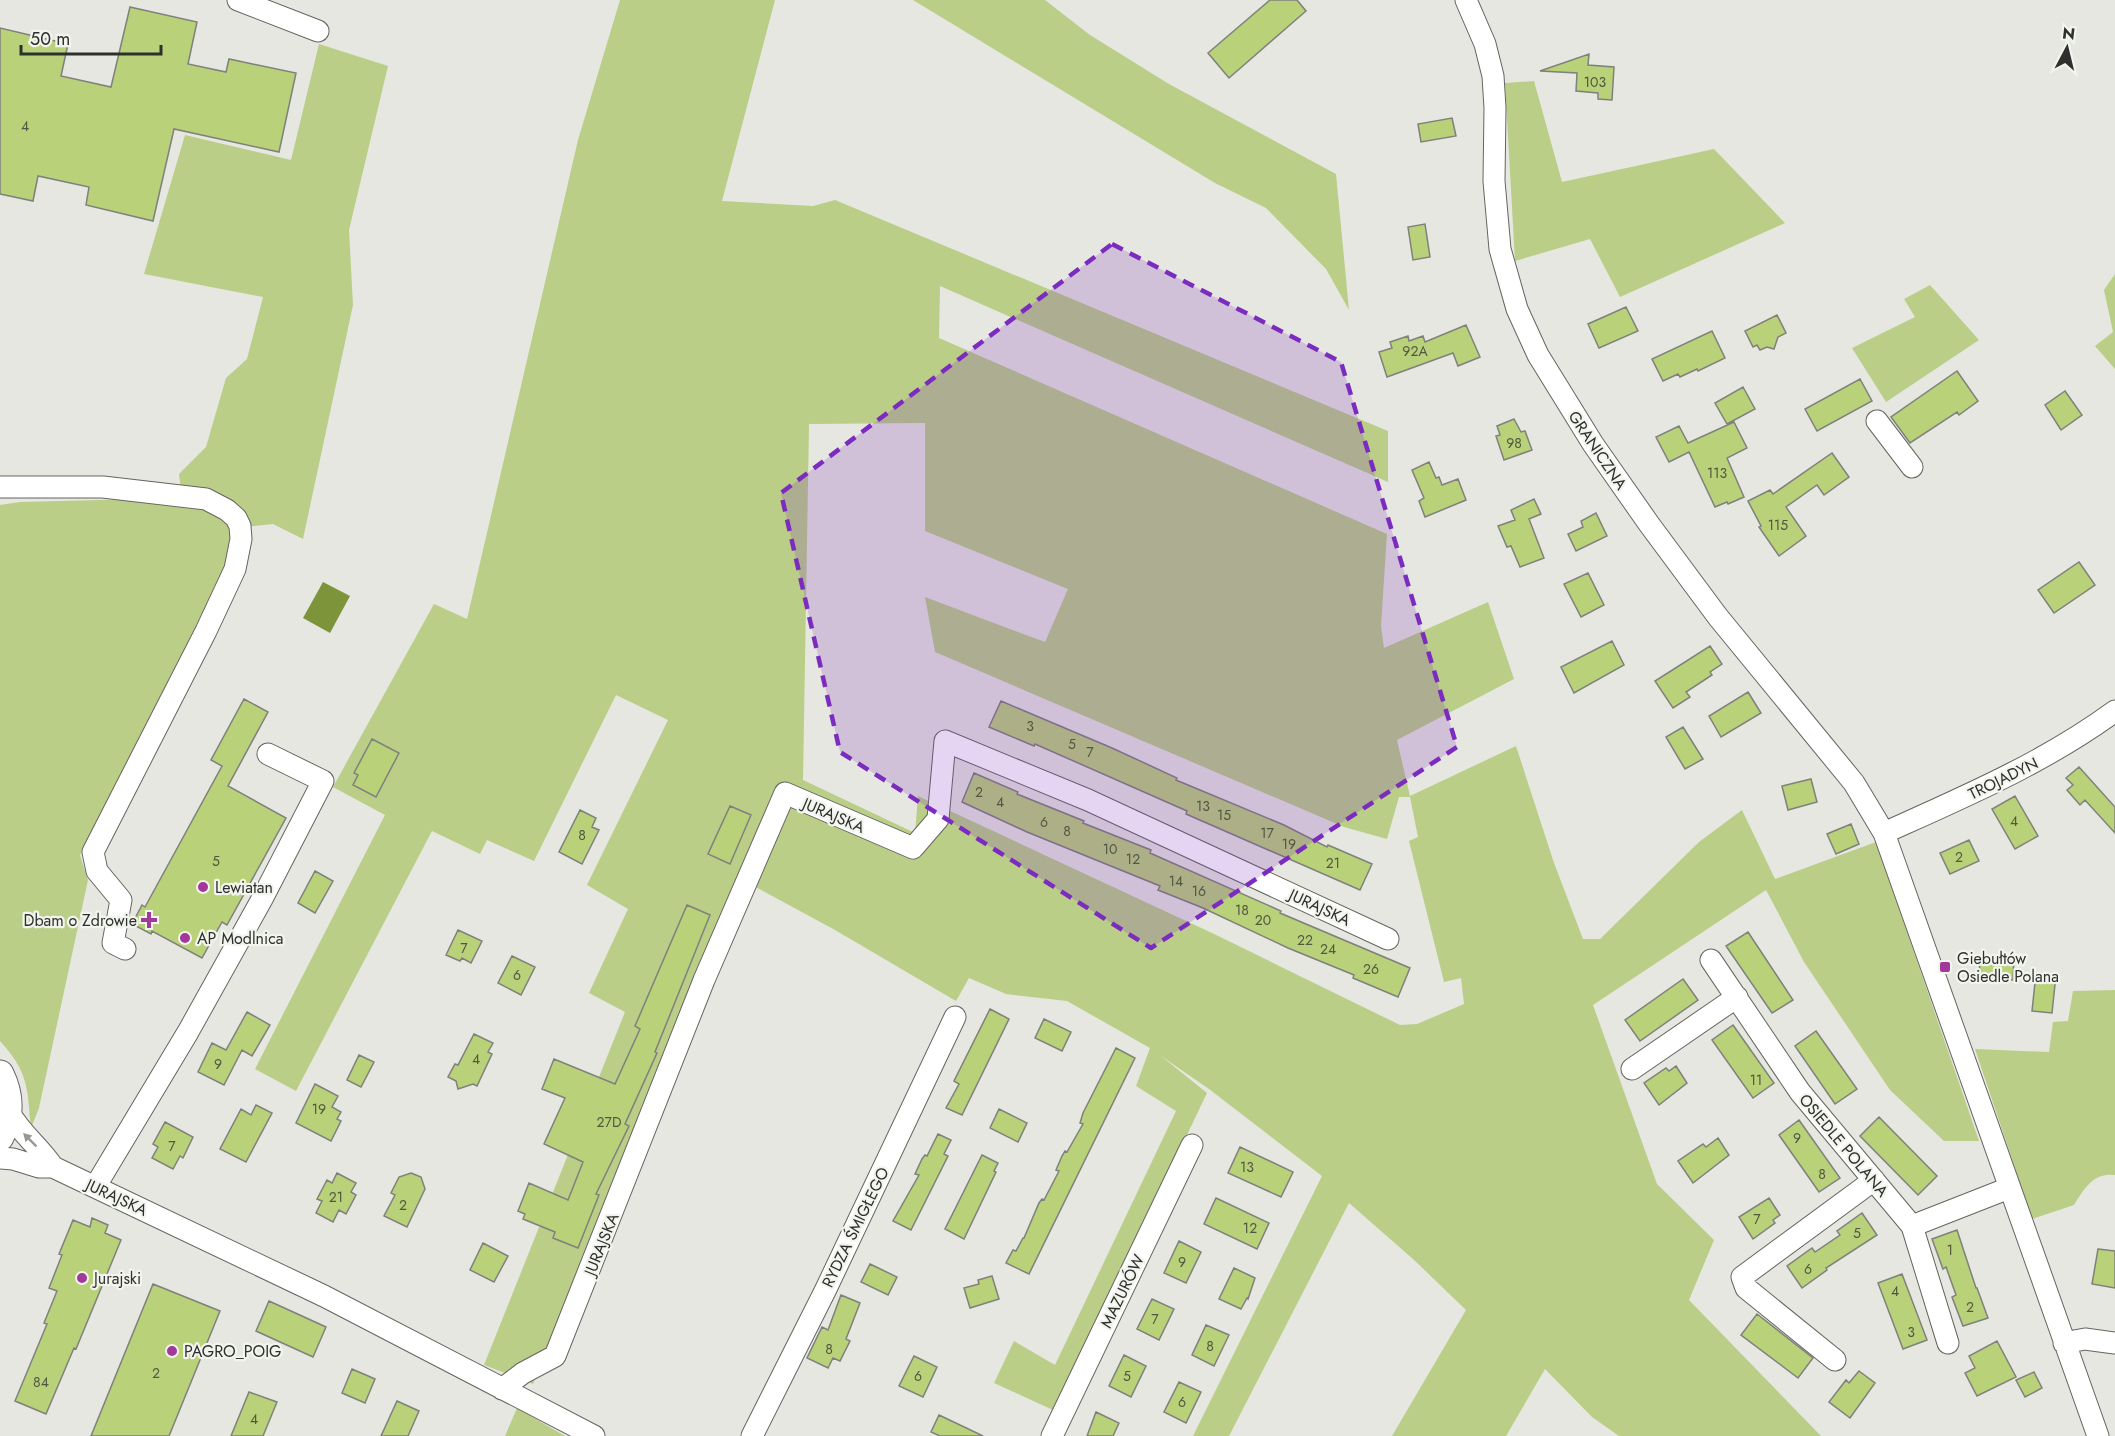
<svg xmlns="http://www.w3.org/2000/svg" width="2115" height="1436" font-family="Jost,sans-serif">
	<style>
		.green { fill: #bace88; fill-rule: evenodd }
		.water { fill: #7e943b }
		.building { fill: #b9d178; stroke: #7f817c; stroke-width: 1.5 }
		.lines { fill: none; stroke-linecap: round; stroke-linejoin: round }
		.minor-casing { stroke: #646560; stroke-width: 23 }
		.major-casing { stroke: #646560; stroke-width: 29 }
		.minor { stroke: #fff; stroke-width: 21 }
		.major { stroke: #fff; stroke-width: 27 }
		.oneway { fill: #979896 }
		.marked { fill: #7b2cbf; fill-opacity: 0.2; stroke: #7b2cbf; stroke-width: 4.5; stroke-dasharray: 12 8; stroke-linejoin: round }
		.poi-dot { fill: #a2389a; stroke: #f2f4ee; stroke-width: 2 }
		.labels { text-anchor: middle; stroke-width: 4.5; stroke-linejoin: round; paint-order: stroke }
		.number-label { font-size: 14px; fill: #525840 }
		.street-label { font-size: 16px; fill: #2f302d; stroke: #f2f4ee }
		.poi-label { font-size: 16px; fill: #2f302d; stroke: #f2f4ee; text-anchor: start }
	</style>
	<rect width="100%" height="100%" fill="#e5e7e0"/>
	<path class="green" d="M620 0H775L722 201 813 206 835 200 1388 431V482L940 286 939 338 1387 534 1381 626 1384 648 1488 602 1514 679 1397 740 1410 796 1516 746 1554 863 1583 939H1600L1699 842 1742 810 1775 879 1876 842 1979 1141H1944L1890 1090 1804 962 1766 890 1593 1005 1657 1184 1714 1240 1689 1300 1821 1436H1619L1592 1417 1545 1369 1506 1436H1392L1466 1310 1413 1259 1349 1203 1229 1436H1193L1322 1176 1209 1089 1161 1056 1207 1093 1055 1411 994 1383 1014 1341 1055 1365 1176 1111 1136 1086 1150 1048 1067 1001 1006 994 969 978 956 1001 835 930 739 878 533 1384 484 1365 625 1012 589 993 628 909 587 885 668 720 616 695 534 861 487 840 480 854 432 831 296 1091 255 1069 385 815 333 787 434 604 467 619 578 140ZM925 423V531L1068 589 1045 642 925 597 935 652 1344 827 1387 839 1399 797H1410L1418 837 1409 841 1444 982 1461 978 1464 1004 1417 1024 1400 1025 1212 933 918 796 915 833 803 780 809 424Z
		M913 0H1045L1090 35 1169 84 1336 174 1349 310 1326 269 1266 208 1215 183Z
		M319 44 388 66 349 230 353 305 303 539 273 524 233 528 226 566 80 855 88 880 39 1108 31 1128C27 1087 29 1073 0 1041V505L20 502 182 498 179 474 206 447 226 378 247 359 263 297 144 274 185 135 291 160Z
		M1534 81 1562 182 1714 149 1785 223 1620 297 1590 239 1515 261 1505 83Z
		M2115 274V369L2095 346 2113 332 2104 290Z
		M1930 285 1979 340 1886 402 1852 348 1915 317 1904 299Z
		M2115 990V1175C2093 1172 2084 1189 2074 1205L2032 1219 1975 1049 2049 1052 2053 1022 2068 1021 2073 991Z
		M517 1408 565 1436H505Z"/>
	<path class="water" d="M323 582 350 596 330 633 303 618Z"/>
	<path class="building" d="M1270 0H1297L1306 11 1229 78 1208 53Z
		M130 7 197 22 188 64 226 72 229 59 296 73 279 152 174 129 153 221 86 205 89 187 38 176 33 201 0 194V28L68 44 61 76 111 87Z
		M1589 54 1588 65 1614 67 1612 100 1598 99V93L1576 91 1577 73 1540 71Z
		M1452 118 1456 136 1421 142 1418 124Z
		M1425 224 1430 257 1413 260 1408 227Z
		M1626 307 1638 331 1599 348 1588 324Z
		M1777 315 1786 333 1778 337 1774 349 1767 347 1760 350 1757 345 1753 347 1745 331Z
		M1466 325 1480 357 1458 366 1453 353 1387 377 1379 352 1392 348 1390 342 1408 336 1409 341 1423 336 1425 342Z
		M1712 331 1725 358 1698 371 1697 369 1680 377 1678 374 1663 381 1652 359Z
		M1957 371 1978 401 1959 415 1957 412 1910 443 1891 417Z
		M1860 379 1872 401 1817 431 1805 409Z
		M1743 387 1755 409 1727 424 1715 403Z
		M2065 391 2082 415 2061 430 2045 405Z
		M1514 419 1521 432 1525 431 1532 450 1504 460 1496 436 1500 435 1497 426Z
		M1734 422 1747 448 1727 458 1744 497 1728 504 1727 502 1715 507 1689 452 1669 462 1656 437 1679 426 1688 443Z
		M1832 453 1849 477 1824 495 1817 485 1786 507 1806 536 1779 556 1759 527 1761 526 1748 501 1770 490 1773 494Z
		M1429 462 1436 478 1439 477 1442 485 1458 479 1466 500 1425 517 1419 501 1424 498 1412 470Z
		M1534 499 1541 514 1529 519 1544 558 1520 567 1511 546 1507 547 1498 526 1515 520 1511 510Z
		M1596 513 1607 536 1576 551 1568 534 1583 527 1581 521Z
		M2079 562 2095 585 2054 613 2038 590Z
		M1588 573 1604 605 1581 617 1564 584Z
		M1612 641 1624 665 1574 693 1561 667Z
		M1710 646 1722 664 1710 672 1712 675 1686 692 1690 697 1673 708 1655 681Z
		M1748 692 1761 713 1721 737 1709 716Z
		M244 699 268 712 228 786 286 818 227 925 222 922 202 958 152 931 151 934 132 924 142 905 145 907 222 766 211 760Z
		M1001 701 1112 748 1177 778 1176 780 1284 825 1327 847 1328 845 1372 864 1360 890 1186 814 1187 811 1035 744 1034 746 989 727Z
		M1683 727 1703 759 1685 769 1666 737Z
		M372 739 399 753 376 797 353 785 358 775 354 773Z
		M2079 767 2115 807V833L2085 800 2080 805 2067 790 2073 785 2066 778Z
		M974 773 1018 792 1017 794 1084 821 1083 823 1151 850 1150 853 1281 911 1280 913 1410 968 1398 997 1353 978 1354 975 1288 948 1203 908 1158 890 1160 886 1027 832 962 802Z
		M1811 779 1817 802 1788 810 1782 786Z
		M2015 796 2038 836 2015 849 1992 809Z
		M730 806 751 815 730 864 708 854Z
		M580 810 596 818 592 827 599 830 582 864 559 852Z
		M1851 824 1859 844 1836 854 1827 834Z
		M1969 840 1979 861 1950 874 1940 853Z
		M315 871 333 881 315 913 298 903Z
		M687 905 710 915 655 1052 657 1053 625 1124 629 1126 596 1194 599 1195 578 1248 553 1238 555 1232 523 1219 525 1214 518 1211 529 1183 568 1200 583 1162 544 1144 565 1098 542 1089 554 1059 615 1084 640 1029 635 1026Z
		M458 930 482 941 471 963 462 958 460 961 446 955Z
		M1748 932 1793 1000 1772 1013 1726 946Z
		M512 956 535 967 521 995 498 983Z
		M1980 956 2014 957 2013 980 1979 979Z
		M2036 973 2056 975 2052 1013 2032 1011Z
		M1683 979 1698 1000 1640 1041 1625 1020Z
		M990 1009 1009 1019 962 1115 946 1108 959 1084 954 1081Z
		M247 1012 270 1025 252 1056 242 1050 224 1085 198 1072 212 1043 226 1050Z
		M1044 1019 1071 1032 1062 1051 1035 1038Z
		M1733 1025 1774 1083 1753 1098 1712 1040Z
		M1816 1031 1857 1089 1835 1104 1795 1046Z
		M474 1034 493 1043 488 1052 492 1054 477 1086 473 1084 458 1089 456 1081 448 1077 455 1064 458 1065Z
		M1116 1048 1135 1058 1029 1274 1006 1263 1013 1250 1016 1251 1023 1238H1024L1039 1203 1042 1199 1044 1200 1059 1171 1056 1170 1062 1156 1065 1151 1067 1152 1083 1124 1080 1123 1083 1113Z
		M359 1055 374 1062 361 1087 347 1080Z
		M1676 1066 1687 1083 1659 1105 1644 1083 1666 1068 1669 1071Z
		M315 1084 338 1096 332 1107 341 1112 337 1119 341 1121 331 1141 296 1123Z
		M256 1105 272 1113 246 1162 220 1149 241 1109 251 1115Z
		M999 1109 1027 1123 1018 1142 990 1128Z
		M1879 1117 1937 1176 1918 1195 1860 1136Z
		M1799 1120 1840 1178 1819 1192 1779 1135Z
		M165 1122 193 1137 183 1158 180 1156 173 1169 152 1158 158 1147 153 1144Z
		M938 1134 951 1140 944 1154 948 1156 911 1230 893 1221 919 1175 915 1174 922 1159 925 1155 927 1156Z
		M1718 1138 1729 1155 1693 1183 1678 1161 1703 1144 1706 1147Z
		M1240 1147 1293 1172 1281 1197 1228 1173Z
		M982 1155 998 1163 994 1171 996 1172 964 1239 945 1229Z
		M337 1173 356 1183 351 1192 356 1195 346 1214 339 1210 333 1222 316 1213 322 1201 317 1199 327 1180 332 1183Z
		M411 1173 421 1177 425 1189 407 1227 384 1216 395 1195 391 1193 399 1177Z
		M1216 1198 1269 1223 1257 1249 1204 1224Z
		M1769 1198 1780 1215 1773 1220 1775 1223 1753 1239 1739 1217Z
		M1862 1213 1877 1235 1826 1268 1827 1270 1802 1288 1787 1266 1812 1248 1815 1252 1840 1235 1837 1231Z
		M92 1218 108 1225 105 1233 121 1240 76 1349 74 1348 46 1414 15 1401 47 1324 44 1323 57 1291 49 1288 62 1255 59 1254 73 1220 90 1227Z
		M1957 1230 1976 1288H1977L1988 1318 1963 1326 1952 1297 1956 1295 1946 1267 1943 1269 1932 1239Z
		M1179 1241 1201 1252 1186 1283 1164 1273Z
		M483 1243 508 1256 494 1282 470 1270Z
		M2098 1249 2115 1251V1288L2092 1284Z
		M870 1264 897 1277 888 1295 861 1282Z
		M1234 1268 1255 1278 1248 1299 1247 1298 1241 1309 1219 1299Z
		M1902 1274 1927 1340 1903 1349 1878 1283Z
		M992 1276 999 1299 970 1308 964 1288 979 1284 978 1280Z
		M153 1284 220 1311 169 1436H91Z
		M841 1295 860 1303 846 1339 850 1341 840 1361 833 1358 828 1368 807 1358 822 1327 828 1330Z
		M1152 1299 1174 1309 1159 1340 1137 1329Z
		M269 1301 326 1327 313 1357 256 1331Z
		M1757 1314 1813 1358 1798 1378 1741 1335Z
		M1206 1325 1229 1335 1214 1366 1192 1355Z
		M1997 1341 2016 1377 1977 1396 1965 1373 1975 1368 1969 1356Z
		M1124 1355 1146 1366 1131 1397 1109 1386Z
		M914 1356 937 1367 923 1397 899 1386Z
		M352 1369 375 1379 365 1403 342 1393Z
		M1859 1371 1875 1383 1850 1418 1829 1402 1846 1380 1849 1383Z
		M2034 1372 2042 1388 2025 1397 2016 1380Z
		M1179 1382 1201 1392 1186 1423 1164 1412Z
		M249 1392 277 1402 263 1436H231Z
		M397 1401 419 1411 408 1436H381Z
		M1096 1412 1119 1423 1113 1436H1087Z
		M939 1415 983 1436H940L931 1432Z"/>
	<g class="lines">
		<defs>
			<path id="minor" d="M238 0 318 31
				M1466 0 1485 44 1493 76 1495 108 1494 181 1500 249 1517 309 1538 355 1593 444 1649 524 1718 617 1854 783 1884 833 2098 1436
				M1877 421 1912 467
				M0 487H103L206 499 227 510 236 518 240 526 241 539 235 569 206 631 93 852 97 871 121 900 113 943 125 949
				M1884 833C1964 797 2044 763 2115 711
				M1711 960 1800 1092 1912 1226 1948 1343
				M1632 1069 1737 997
				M9 1112C21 1134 40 1147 53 1167
				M0 1158 13 1159 39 1167H53L95 1187 324 1296 594 1436
				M95 1187 188 1032 262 899 323 781 268 754
				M1912 1226 2009 1188
				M2064 1343 2085 1339 2115 1343
				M1835 1360 1746 1288 1742 1277 1874 1180
				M502 1389 523 1373 555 1356 704 980 785 793 913 848 938 819 945 741 1088 800 1388 939
				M752 1436 825 1291 955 1017
				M1052 1436 1192 1145"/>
			<path id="major" d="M0 1074C11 1096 11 1116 0 1137"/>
		</defs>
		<use href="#minor" class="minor-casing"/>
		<use href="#major" class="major-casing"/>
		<use href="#minor" class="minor"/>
		<use href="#major" class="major"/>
	</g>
	<defs><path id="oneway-solid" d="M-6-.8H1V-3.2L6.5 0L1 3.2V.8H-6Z" transform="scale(1.5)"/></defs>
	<use class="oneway" href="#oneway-solid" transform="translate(30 1140) rotate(-135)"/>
	<path class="marked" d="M1112 244 1341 362 1457 747 1151 948 840 752 781 493Z"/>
	<g class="poi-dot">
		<circle cx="203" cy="887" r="6"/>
		<path d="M146 911h6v6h6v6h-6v6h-6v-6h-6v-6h6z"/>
		<circle cx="185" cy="938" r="6"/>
		<rect x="1939" y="961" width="12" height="12" rx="3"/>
		<circle cx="82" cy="1278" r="6"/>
		<circle cx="172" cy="1351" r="6"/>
	</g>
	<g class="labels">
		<g class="number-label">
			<text x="1595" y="87">103</text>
			<text x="25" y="131">4</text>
			<text x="1415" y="356">92A</text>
			<text x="1514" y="448">98</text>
			<text x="1717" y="478">113</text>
			<text x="1778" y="530">115</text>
			<text x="1030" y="731">3</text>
			<text x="1072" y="749">5</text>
			<text x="1090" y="757">7</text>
			<text x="979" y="797">2</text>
			<text x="1000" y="807">4</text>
			<text x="1203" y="811">13</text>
			<text x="1224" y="820">15</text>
			<text x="2014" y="826">4</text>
			<text x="1044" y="827">6</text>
			<text x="1067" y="836">8</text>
			<text x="1267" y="838">17</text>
			<text x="582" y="840">8</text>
			<text x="1289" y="849">19</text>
			<text x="1110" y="854">10</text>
			<text x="1959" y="862">2</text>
			<text x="1133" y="864">12</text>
			<text x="216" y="866">5</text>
			<text x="1333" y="868">21</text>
			<text x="1176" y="886">14</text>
			<text x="1199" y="896">16</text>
			<text x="1242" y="915">18</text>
			<text x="1263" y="925">20</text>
			<text x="1305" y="945">22</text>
			<text x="464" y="953">7</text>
			<text x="1328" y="954">24</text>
			<text x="1371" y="974">26</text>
			<text x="517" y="980">6</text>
			<text x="476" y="1064">4</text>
			<text x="218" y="1069">9</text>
			<text x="1756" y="1085">11</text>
			<text x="319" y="1114">19</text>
			<text x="609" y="1127">27D</text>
			<text x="1797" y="1143">9</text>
			<text x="172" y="1151">7</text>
			<text x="1247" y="1172">13</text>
			<text x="1822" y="1179">8</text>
			<text x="336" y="1202">21</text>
			<text x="403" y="1210">2</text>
			<text x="1757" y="1224">7</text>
			<text x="1250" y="1233">12</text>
			<text x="1857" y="1238">5</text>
			<text x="1950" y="1255">1</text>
			<text x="1182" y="1267">9</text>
			<text x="1808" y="1274">6</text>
			<text x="1895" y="1296">4</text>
			<text x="1970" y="1312">2</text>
			<text x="1155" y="1324">7</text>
			<text x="1911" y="1337">3</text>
			<text x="1210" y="1351">8</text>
			<text x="829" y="1354">8</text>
			<text x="156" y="1378">2</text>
			<text x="918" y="1381">6</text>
			<text x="1127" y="1381">5</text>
			<text x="41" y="1387">84</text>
			<text x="1182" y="1407">6</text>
			<text x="254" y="1424">4</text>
		</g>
		<g class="street-label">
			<text transform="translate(1598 450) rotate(56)" y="6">GRANICZNA</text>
			<text transform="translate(2003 778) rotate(-26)" y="6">TROJADYN</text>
			<text transform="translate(834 815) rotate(23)" y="6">JURAJSKA</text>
			<text transform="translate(1320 907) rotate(25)" y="6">JURAJSKA</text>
			<text transform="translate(1844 1145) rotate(50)" y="6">OSIEDLE POLANA</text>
			<text transform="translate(117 1197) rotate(25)" y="6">JURAJSKA</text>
			<text transform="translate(855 1227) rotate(-64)" y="6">RYDZA ŚMIGŁEGO</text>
			<text transform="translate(601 1244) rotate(-68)" y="6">JURAJSKA</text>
			<text transform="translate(1122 1291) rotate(-64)" y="6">MAZURÓW</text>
		</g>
		<g class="poi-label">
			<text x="215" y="893">Lewiatan</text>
			<text x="137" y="926" text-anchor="end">Dbam o Zdrowie</text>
			<text x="197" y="944">AP Modlnica</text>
			<text x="1957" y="964">Giebułtów<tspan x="1957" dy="18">Osiedle Polana</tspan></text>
			<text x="94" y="1284">Jurajski</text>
			<text x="184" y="1357">PAGRO_POIG</text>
		</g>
	</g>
	<g transform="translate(2067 48) rotate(7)" stroke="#f2f4ee" stroke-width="4.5" paint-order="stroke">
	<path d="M0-4.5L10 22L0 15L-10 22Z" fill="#2f302d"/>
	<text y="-9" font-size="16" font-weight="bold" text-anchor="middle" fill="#2f302d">N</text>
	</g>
	<path d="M21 45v9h140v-9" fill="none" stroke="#2f302d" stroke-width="3"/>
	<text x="30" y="45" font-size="18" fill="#2f302d" stroke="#f2f4ee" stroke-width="4.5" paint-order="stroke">50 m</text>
</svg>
